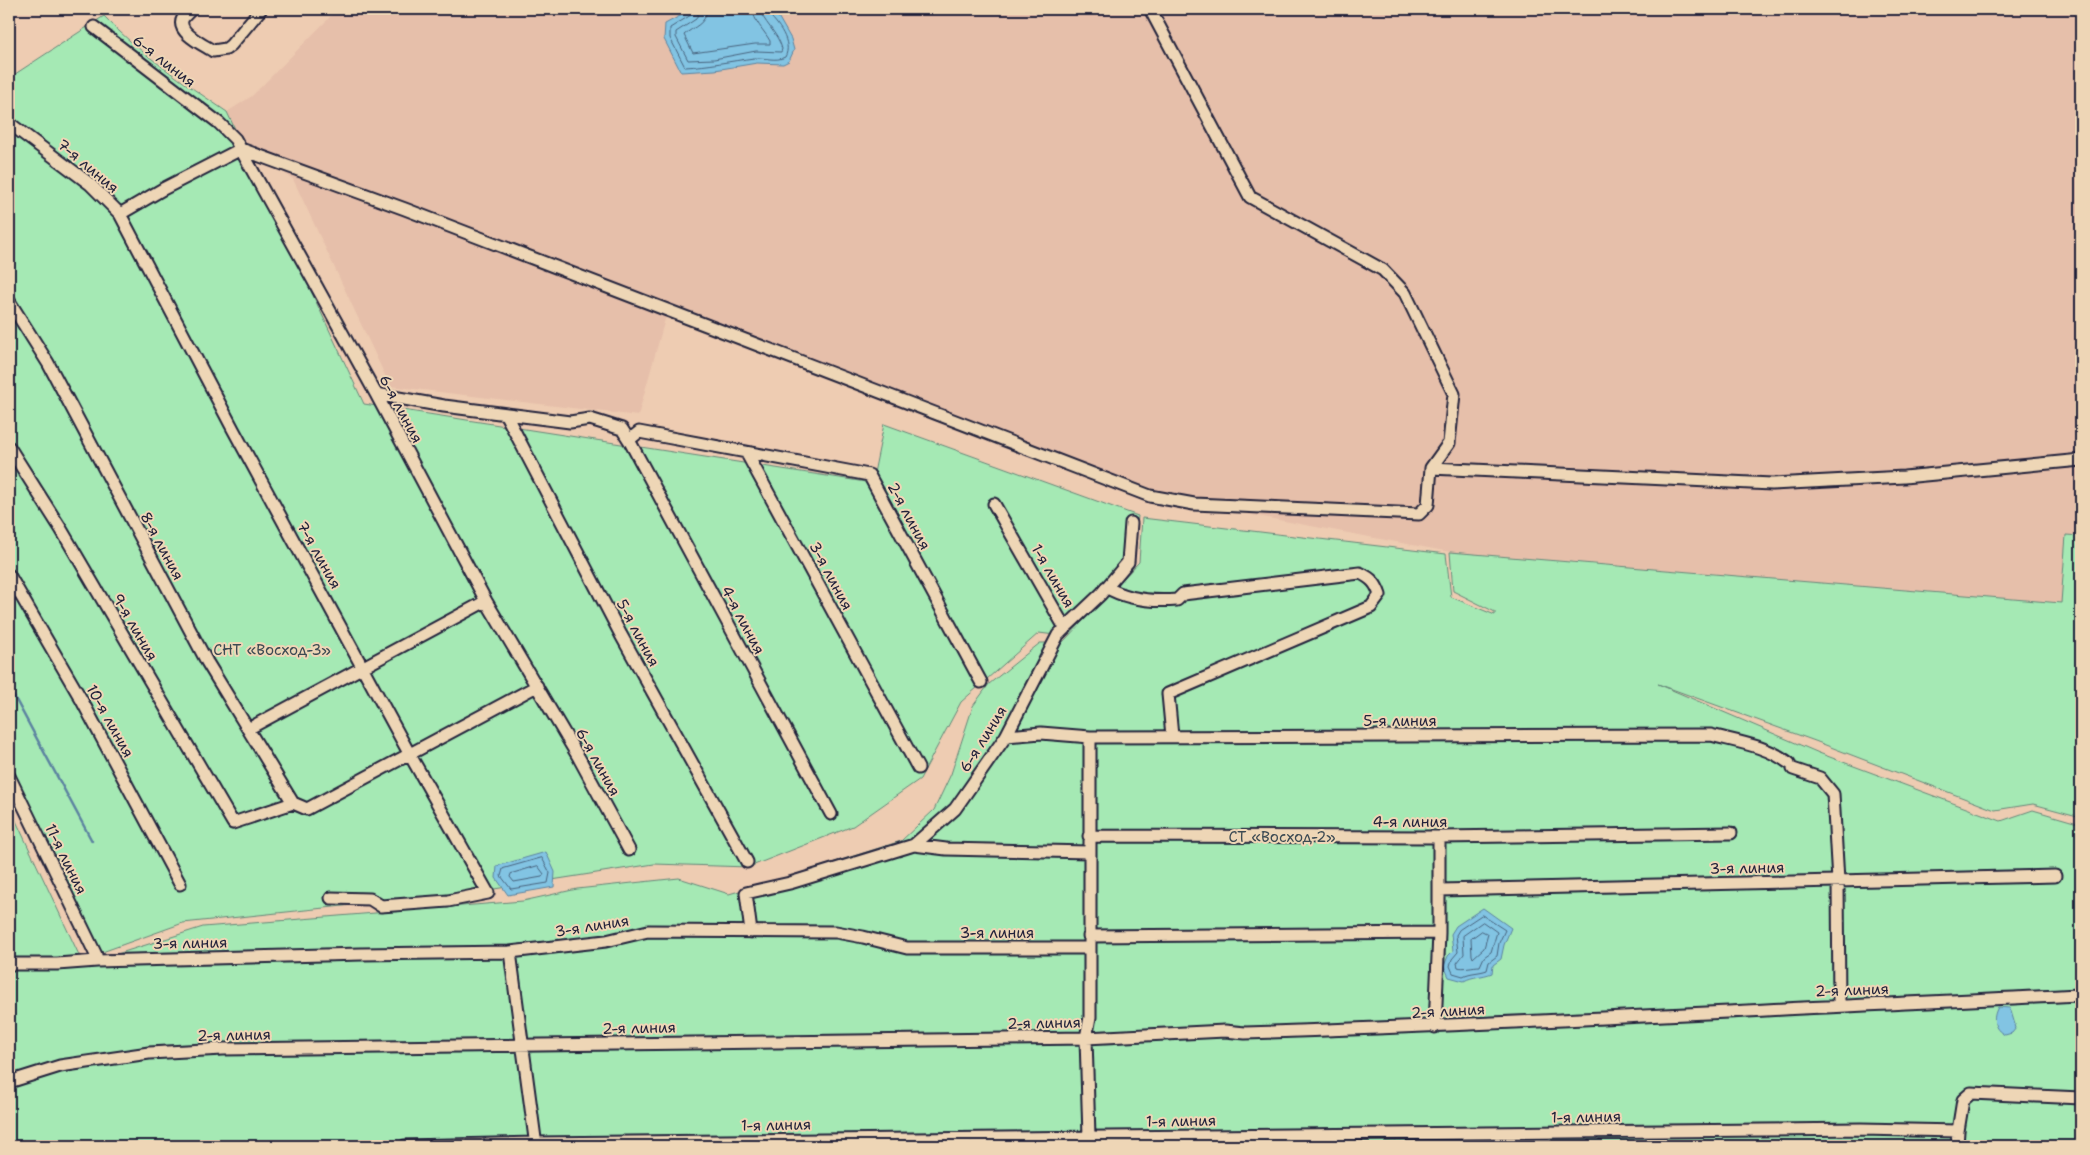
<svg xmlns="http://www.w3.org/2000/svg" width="2090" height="1155" font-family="'Shantell Sans',sans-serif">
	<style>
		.built { fill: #e6bfaa }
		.green { fill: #a5e9b4; stroke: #648678 }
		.water { fill: #82c4e3; stroke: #5c83a0 }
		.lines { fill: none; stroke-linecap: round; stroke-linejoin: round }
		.shore { stroke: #48637e; stroke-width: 1 }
		.stream { stroke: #5c83a0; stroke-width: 2.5 }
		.minor-casing { stroke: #22223b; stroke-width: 15 }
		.minor { stroke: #eed6b6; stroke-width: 11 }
		.labels { text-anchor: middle; stroke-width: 4; stroke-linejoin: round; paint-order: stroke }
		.street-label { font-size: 15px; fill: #22223b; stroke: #eed6b6 }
		.park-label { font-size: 15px; fill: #3c4a53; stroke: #eed6b6 }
	</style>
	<rect width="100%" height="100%" fill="#eeccb2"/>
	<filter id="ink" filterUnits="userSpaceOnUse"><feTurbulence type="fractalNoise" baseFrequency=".02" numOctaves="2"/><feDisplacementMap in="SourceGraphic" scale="10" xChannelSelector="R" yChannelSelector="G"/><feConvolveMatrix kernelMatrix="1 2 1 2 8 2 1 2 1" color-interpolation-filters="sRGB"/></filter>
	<g filter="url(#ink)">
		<path class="built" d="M335 9H2081V535H2066L2062 603 1450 552 1194 504 667 312 638 416 390 386 293 179 244 147 227 112 252 96 329 18Z"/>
		<path class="green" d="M104 16C138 53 185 83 227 112L364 404 872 483 884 424 1138 516 1132 565 1063 636 1039 633 961 702 920 779 853 826 749 867 654 864 475 892 183 923 91 956 9 791V78Z
			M1142 518 1446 554 1451 597 1495 615V612L1453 591 1450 552 2061 603 2066 535 2081 536V817L2033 804 1995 810 1815 741 1658 684 1819 753 2001 821 2033 810 2081 824V1146H670L536 1143 262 1146H9V806L80 957 28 959 98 960 203 927 523 901 577 889 679 878 729 894 791 876 901 841 934 810 951 774 973 706 989 684 1040 643H1062L1139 562Z"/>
		<path class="water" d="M693 9H768L776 13 791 39 794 50 789 61 783 64 757 63 715 70 681 72 664 39 665 24Z
			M546 852 555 872 554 887 508 895 496 878 497 866Z
			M1483 908 1511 928 1504 945 1501 959 1493 965 1492 973C1482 977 1473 976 1464 981L1449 977 1444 966 1448 956 1453 951 1451 934 1456 926Z
			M1998 1007 2010 1008 2016 1028 2012 1033 2005 1035C1993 1029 1992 1018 1998 1007Z"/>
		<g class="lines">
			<path class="shore" d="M693 9 691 15 670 28V38L685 67C708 66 731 61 754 58 764 57 776 62 785 57 793 43 778 23 767 13V9
				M700 9 696 19 676 32V37L688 60 714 59 756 51 781 52 782 49C779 34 761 20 760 9
				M707 9C706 25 694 26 684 35L693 53 755 44H770V41C764 30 753 21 753 9
				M542 858 550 873 548 883 511 889 501 876 503 869Z
				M538 866 544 874 542 877 514 882 510 877 511 874Z
				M1482 915 1505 930 1499 943 1497 956 1489 962 1487 970C1479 973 1471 972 1463 976L1453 973 1450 966 1452 959 1458 952 1456 935 1459 930Z
				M1483 922 1497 932 1491 952 1484 957 1480 966C1473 966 1463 969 1458 967L1457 963 1464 954 1463 936Z
				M1482 931 1488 934 1484 948 1473 958 1472 955 1471 939Z"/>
			<path class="stream" d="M9 687 92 841"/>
			<defs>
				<path id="minor" d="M191 9C189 12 185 15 183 18 175 32 204 45 213 51L226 49 231 45 261 9
					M2081 9V10
					M94 27 219 123 235 139 376 394 486 601 579 758 629 850
					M9 123 90 184 120 214 233 429 410 755 488 893 448 901 381 906 370 899 331 898
					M120 214 163 189 241 149 405 209 1150 496 1194 504 1419 514 1428 505 1431 468 1449 443 1454 394 1405 293 1383 270 1250 197 1150 9
					M9 301 48 363 207 662 293 803
					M376 394 444 406 570 422 590 419 622 429 629 440 639 432 869 475 981 682
					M506 415 621 635 747 862
					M629 440 831 814
					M9 447 61 529 233 823 293 803 307 809 537 686
					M746 452 918 768
					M1431 468 1772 484 1904 477 2081 460
					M994 504 1065 628 1101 594 1128 562 1131 523
					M9 575 81 699 180 884
					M1106 587C1128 600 1152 602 1177 600L1183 594 1360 573C1371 578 1376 583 1380 595L1371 607 1168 694 1172 736
					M248 729 486 601
					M1006 736 1041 733 1090 737 1711 735C1738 742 1767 746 1789 763
					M1793 769 1820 778 1833 794 1838 881 1839 1005
					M9 776 96 955
					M1089 836 1439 837 1731 833
					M914 845 955 809 1006 736 1058 635 1065 628
					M1439 890 2055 876
					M751 932 746 893 790 883 914 845 946 849 1089 852
					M1089 936 1439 933
					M510 952 536 1146
					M9 964H57L97 961 361 954 510 952 606 941 648 931 836 932 863 937 907 948H1090
					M1435 1027 1439 933V837
					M9 1082 60 1066 149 1053 223 1049 1086 1038 1225 1031 1245 1033C1524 1024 1803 1007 2081 995
					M1089 1137 1086 1038 1090 1017V737
					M405 1146 536 1143 1861 1129 1958 1131
					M1957 1146 1958 1131 1963 1100 1971 1093 2081 1098"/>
			</defs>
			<use href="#minor" class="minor-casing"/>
			<use href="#minor" class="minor"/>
		</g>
	</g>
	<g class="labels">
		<g class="street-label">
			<text transform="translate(164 61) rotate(38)" y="5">6-я линия</text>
			<text transform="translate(88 166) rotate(40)" y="5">7-я линия</text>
			<text transform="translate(401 409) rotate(62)" y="5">6-я линия</text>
			<text transform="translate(909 516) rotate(62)" y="5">2-я линия</text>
			<text transform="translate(162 546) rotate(62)" y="5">8-я линия</text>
			<text transform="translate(319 555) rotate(61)" y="5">7-я линия</text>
			<text transform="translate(831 576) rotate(62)" y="5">3-я линия</text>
			<text transform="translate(1053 576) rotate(60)" y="5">1-я линия</text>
			<text transform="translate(743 620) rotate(62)" y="5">4-я линия</text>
			<text transform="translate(135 627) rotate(60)" y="5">9-я линия</text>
			<text transform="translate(638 633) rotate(62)" y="5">5-я линия</text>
			<text transform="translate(110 721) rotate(61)" y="5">10-я линия</text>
			<text x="1400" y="726">5-я линия</text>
			<text transform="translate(983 739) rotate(-58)" y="5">6-я линия</text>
			<text transform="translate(598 762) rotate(61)" y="5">6-я линия</text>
			<text x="1410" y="827">4-я линия</text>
			<text transform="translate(66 859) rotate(64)" y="5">11-я линия</text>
			<text transform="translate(1747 868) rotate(-1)" y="5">3-я линия</text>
			<text transform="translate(592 926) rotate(-9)" y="5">3-я линия</text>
			<text x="997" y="938">3-я линия</text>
			<text transform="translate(190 943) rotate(-1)" y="5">3-я линия</text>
			<text transform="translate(1852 990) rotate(-2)" y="5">2-я линия</text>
			<text transform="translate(1448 1011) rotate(-3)" y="5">2-я линия</text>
			<text transform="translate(1044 1023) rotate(-1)" y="5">2-я линия</text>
			<text transform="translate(639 1028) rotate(-1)" y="5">2-я линия</text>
			<text transform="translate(234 1035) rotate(-1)" y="5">2-я линия</text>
			<text transform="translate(1586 1117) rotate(-1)" y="5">1-я линия</text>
			<text transform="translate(1181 1121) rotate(-1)" y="5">1-я линия</text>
			<text transform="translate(776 1125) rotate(-1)" y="5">1-я линия</text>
		</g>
		<g class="park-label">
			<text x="272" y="655">СНТ «Восход-3»</text>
			<text x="1282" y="842">СТ «Восход-2»</text>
		</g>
	</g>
	<rect width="2090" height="1155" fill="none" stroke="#eed6b6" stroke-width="30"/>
	<rect x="15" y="15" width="2060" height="1125" fill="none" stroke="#22223b" stroke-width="2" filter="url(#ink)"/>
</svg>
